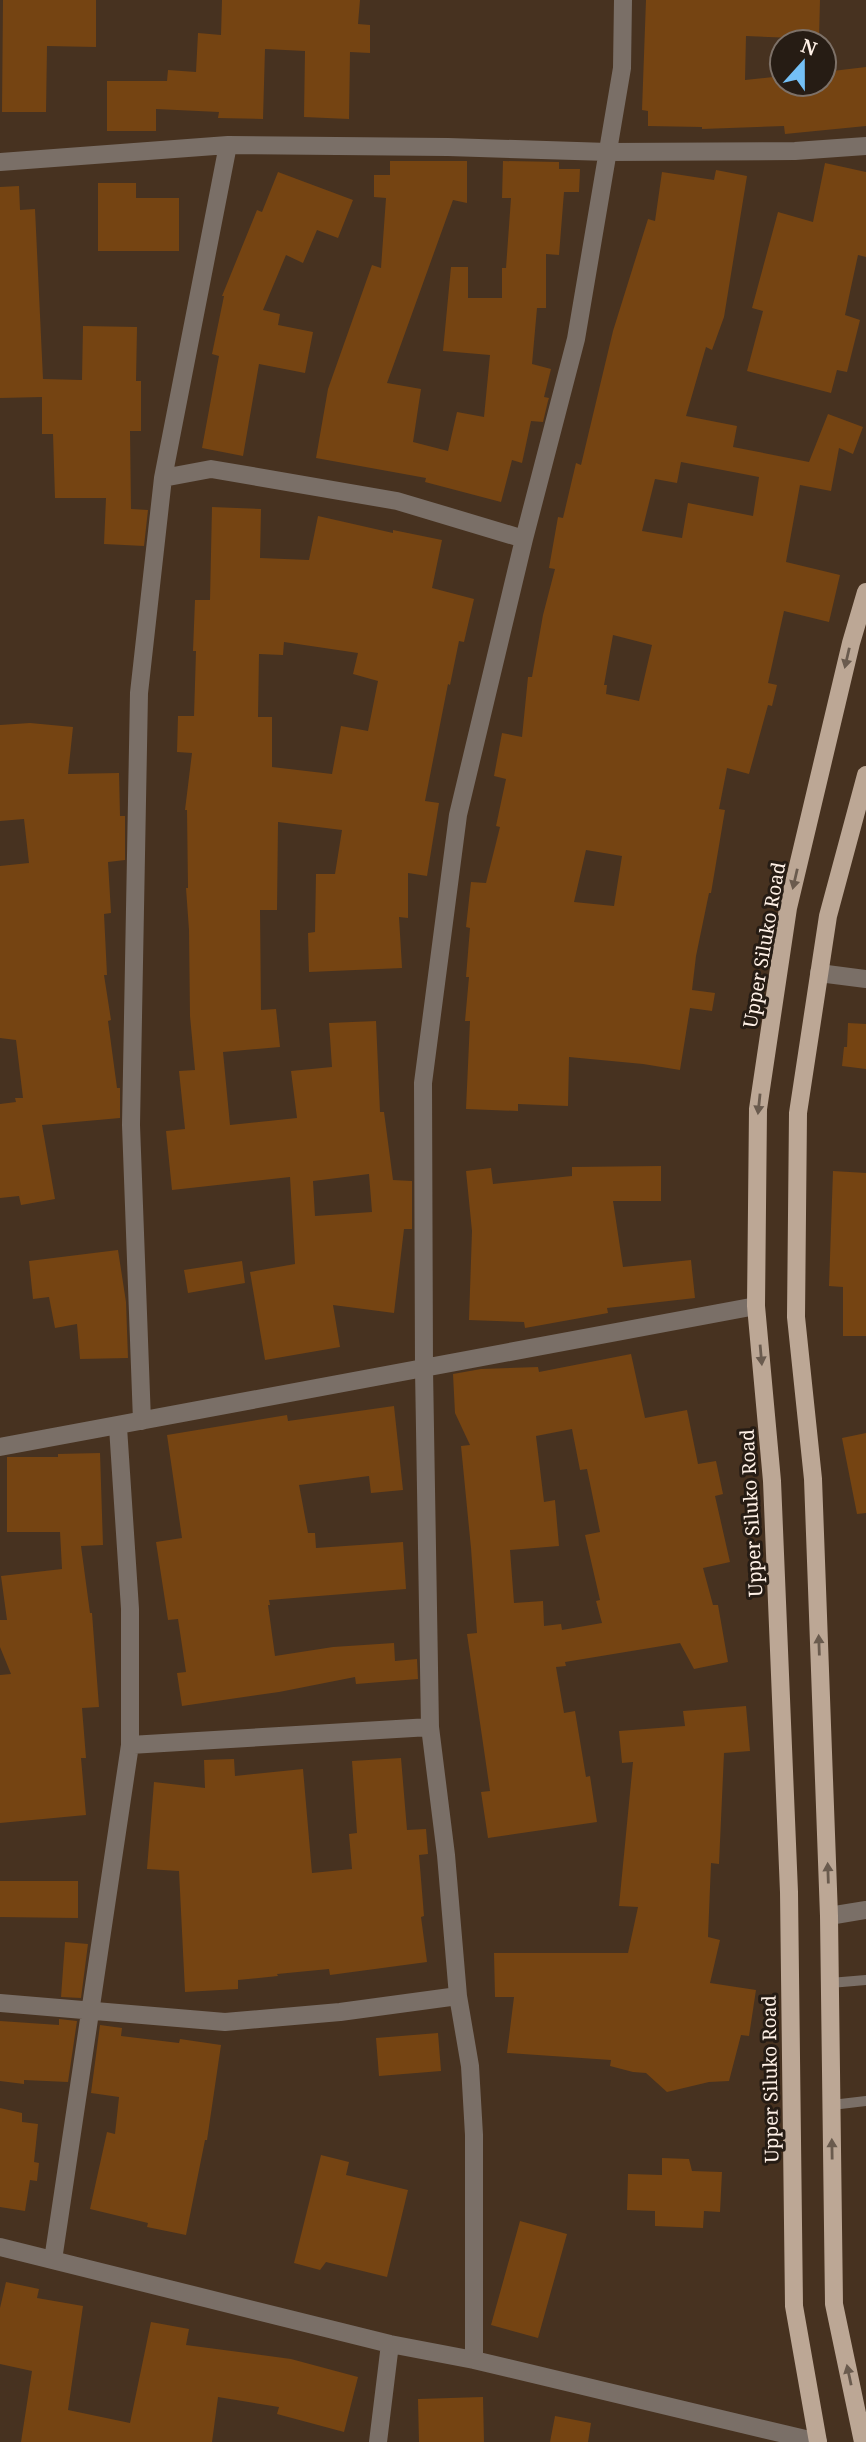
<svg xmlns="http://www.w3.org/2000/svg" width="866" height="2442" font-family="'Noto Serif',serif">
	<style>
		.building { fill: #754412; fill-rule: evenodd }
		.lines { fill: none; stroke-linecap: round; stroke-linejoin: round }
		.service { stroke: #7a6f67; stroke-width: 10 }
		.minor { stroke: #7a6f67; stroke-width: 18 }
		.primary { stroke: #bca795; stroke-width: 18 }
		.oneway { fill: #6a5b4e }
		.labels { text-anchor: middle; stroke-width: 6; stroke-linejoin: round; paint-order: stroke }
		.street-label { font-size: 19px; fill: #fff1e7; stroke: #261c14 }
	</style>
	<rect width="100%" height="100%" fill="#473220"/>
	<path class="building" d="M3 0H96V47L47 46 46 112H2Z
		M222 0H360L358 24 370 25V53L350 52 349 119 304 117 305 51 265 49 263 119 218 118 219 112 156 109V131H107V81H167L168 70 196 72 198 33 221 35Z
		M646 0H820L819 39 746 36 745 80 782 76V84H824V72L866 67V126L785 134 784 126 702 129V127L648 126V111L642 110Z
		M390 161H467V203L453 200 387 383 421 389 413 442 448 451 457 412 484 417 490 355 443 351 451 267H468V298H502V268H506L511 198H502L503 161 559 162V169H580L579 192H564L559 255 546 254V308H537L532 364 551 369 544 397 549 398 548 401 543 422 531 421 522 463 512 460 501 502 425 482 426 478 316 458 328 389 372 265 381 268 386 198 374 197V175H390Z
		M825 163 866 172V257L858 255 845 315 860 320 847 372 837 370 831 393 747 371 763 311 752 308 778 212 813 222Z
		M716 170 747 176 724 317 712 350 706 347 686 416 737 426 733 447 809 462 828 414 863 427 853 454 839 448 831 491 800 485 786 562 840 575 829 622 784 611 768 683 777 685 772 706 768 705 749 774 727 768 719 809 725 810 711 893H709L696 956 692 990 715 993 712 1011 690 1008 680 1070 643 1064 569 1057 568 1106 518 1104V1111L466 1109 470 1021H465L469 977H466L470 928 466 927 471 882 486 883 500 827 496 826 506 779 494 776 502 733 522 737 528 677H532L543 615 555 569 549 568 558 517 563 518 576 463 581 465 613 331 648 219 655 221 662 172 714 180ZM681 462 759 477 753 516 688 503 682 538 642 531 655 479 677 483ZM613 635 652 645 639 701 606 694 607 685H604ZM586 850 622 856 614 906 574 902Z
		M278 172 353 200 338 238 317 230 303 263 286 255 263 310 280 314 278 325 313 332 305 373 259 364 243 456 202 448 219 356 212 354 224 296H222L257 210 262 212Z
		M98 183H136V198H179V251H98Z
		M19 186 20 210 35 209 43 379 82 380 83 326 137 327 136 381H141V431H130L131 509 148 510 144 546 104 544 106 498H55L53 434H42V397L0 398V187Z
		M212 507 261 509 260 558 309 560 318 516 393 533V530L442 540 432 588 474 599 464 642 459 641 450 685 448 684 425 801 439 803 427 876 408 873V918L399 917 402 968 309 972 308 933 315 932 316 874H335L342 830 278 822 277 910H260L261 1010 276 1009 280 1047 223 1052 230 1125 297 1118 291 1071 332 1067 329 1023 376 1021 380 1112H384L393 1180 412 1181V1229H404L394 1313 333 1305 340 1347 265 1360 250 1272 295 1264 290 1177 172 1190 166 1131 185 1129 179 1071 195 1070 190 1016 189 930 186 888H188L187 810H185L192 753 177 752 178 716H194L196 651H193L195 600H210ZM284 642 358 653 353 674 378 681 368 731 341 726 332 774 272 767V717H258L259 654 283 655ZM369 1174 372 1212 315 1216 313 1181Z
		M30 723 73 727 68 774 119 773 120 816H125V860L108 862 111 913 104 914 107 975H104L111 1020 108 1021 117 1088H120V1118L42 1125 55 1199 21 1205 19 1196 0 1198V1104L16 1102 15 1098H23L16 1040 0 1038V866L29 863 24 819 0 821V725Z
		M848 1023 866 1024V1069L842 1066 844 1047H847Z
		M661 1166V1201H613L623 1267 691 1260 695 1298 607 1308 608 1313 525 1328 524 1322 469 1320 472 1231 466 1171 491 1168 493 1184 572 1176V1167Z
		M833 1171 866 1173V1336H843V1287L829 1286Z
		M118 1250 126 1302 128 1358 80 1359 77 1324 55 1328 49 1297 33 1299 29 1261Z
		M242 1261 245 1283 188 1293 184 1270Z
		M631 1354 645 1418 687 1410 698 1464 716 1461 723 1494 715 1496 730 1562 703 1568 713 1605H718L728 1662 694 1669 680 1643 565 1662 566 1666 556 1667 564 1713 575 1711 586 1777 590 1776 597 1822 488 1838 481 1792 490 1791 467 1634 477 1633 471 1548 461 1446 470 1445 455 1413 453 1374 481 1369 538 1367 539 1372ZM572 1429 580 1470 587 1469 600 1532 585 1535 600 1600 596 1601 602 1623 562 1630 561 1624 544 1626 543 1601 514 1603 510 1550 559 1546 555 1500 544 1502 536 1436Z
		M394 1406 403 1490 371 1493 369 1476 299 1485 308 1533H315L316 1548 403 1542 406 1589 269 1600 270 1605H268L275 1656 333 1647 394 1643 395 1661 417 1659 418 1679 356 1684 355 1677 279 1692 182 1706 177 1673 186 1672 178 1619 168 1620 156 1542 182 1538 167 1435 287 1415 288 1421Z
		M866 1433V1513L857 1514 842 1438Z
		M100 1453 103 1545 81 1546 90 1613H92L99 1707 82 1708 86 1758H81L86 1815 0 1823V1675L11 1674 0 1647V1620H7L1 1576 62 1569 60 1532H7V1457H58V1454Z
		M746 1706 750 1751 724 1753 719 1864 711 1863 708 1937 720 1940 710 1983 756 1990 749 2036 741 2035 729 2081 709 2082 667 2092 646 2073 633 2072 610 2066 611 2060 507 2053 514 1997H495L494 1953H628L638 1907 619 1906 633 1762 622 1763 619 1731 685 1726 683 1711Z
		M401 1758 407 1830 426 1829 428 1854 419 1855 424 1916 421 1917 427 1962 330 1975 329 1969 277 1974 278 1976 238 1980V1989L185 1992 179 1871 147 1869 154 1782 205 1788 204 1760 234 1759 235 1776 303 1769 312 1873 352 1869 349 1834 357 1833 352 1761Z
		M0 1881H78V1918L0 1917Z
		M65 1942 88 1944 81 1998 61 1997Z
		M59 2019 77 2021 68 2082 24 2080V2084L0 2081V2021L59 2025Z
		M100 2025 122 2028 121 2036 179 2043 180 2039 221 2045 207 2140H205L186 2235 147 2227 148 2223 90 2209 107 2132 115 2134 119 2097 91 2093Z
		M438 2033 441 2071 379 2076 376 2038Z
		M0 2108 22 2113V2122L38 2124 34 2162 39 2163 37 2181 30 2180 25 2211 0 2207Z
		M321 2155 349 2162 346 2175 408 2190 387 2277 326 2262 320 2270 294 2263Z
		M662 2158 689 2159 692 2171 722 2172 720 2212 704 2211 703 2228 655 2226V2211L627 2210 628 2174 662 2175Z
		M520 2221 567 2234 538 2338 491 2325Z
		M6 2282 39 2289 37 2298 83 2306 68 2410 130 2423 151 2322 189 2329 186 2345 291 2359 358 2377 344 2432 277 2414 279 2407 218 2397 212 2442H21L32 2371 0 2364V2308Z
		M483 2397 484 2442H419L418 2399Z
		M555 2416 591 2423 588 2442H550Z"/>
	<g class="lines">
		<path class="service" d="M830 1983 866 1980
			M832 2105 866 2101"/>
		<path class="minor" d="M0 162 228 145 448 147 608 152 795 151 866 146
			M163 478 211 469 397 501 524 539
			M819 973 866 979
			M142 1421 131 1125 139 693 163 478 228 145
			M0 1447 756 1306
			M130 1745 430 1727
			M829 1916 866 1910
			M0 2003 225 2022 340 2012 458 1996
			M0 2247 390 2344 474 2360 818 2442
			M53 2260 130 1745V1609L118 1427
			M474 2360V2135L470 2066 458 1996 446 1855 430 1727 424 1369 423 1083 458 815 524 539 576 339 622 68 623 0
			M378 2442 390 2344"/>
		<path class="primary" d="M818 2442 794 2306 789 1892 772 1481 756 1306 758 1109 788 908 851 643 866 592
			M863 2442 834 2304 829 1916 813 1479 796 1317 798 1113 828 916 866 775"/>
	</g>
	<defs><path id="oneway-solid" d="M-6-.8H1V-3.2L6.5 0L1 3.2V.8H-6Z" transform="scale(1.75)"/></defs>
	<g class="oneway">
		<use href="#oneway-solid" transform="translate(847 658) rotate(103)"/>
		<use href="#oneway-solid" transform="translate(795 879) rotate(103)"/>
		<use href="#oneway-solid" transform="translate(759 1104) rotate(96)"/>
		<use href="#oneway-solid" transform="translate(761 1355) rotate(85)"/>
		<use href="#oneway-solid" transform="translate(819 1645) rotate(-92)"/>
		<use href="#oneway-solid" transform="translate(828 1873) rotate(-92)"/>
		<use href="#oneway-solid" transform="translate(832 2149) rotate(-91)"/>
		<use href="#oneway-solid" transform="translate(849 2375) rotate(-102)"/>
	</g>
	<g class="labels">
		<g class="street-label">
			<text transform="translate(764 945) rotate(-80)" y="7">Upper Siluko Road</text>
			<text transform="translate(751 1513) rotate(-93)" y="7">Upper Siluko Road</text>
			<text transform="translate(770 2079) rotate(-91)" y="7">Upper Siluko Road</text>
		</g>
	</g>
	<g transform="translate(803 63) rotate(21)"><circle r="33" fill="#261c14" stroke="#7d7168" stroke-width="2"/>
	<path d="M0-5L12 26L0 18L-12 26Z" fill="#74c0f6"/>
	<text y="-10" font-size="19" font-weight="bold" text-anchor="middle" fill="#fff1e7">N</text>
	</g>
</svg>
